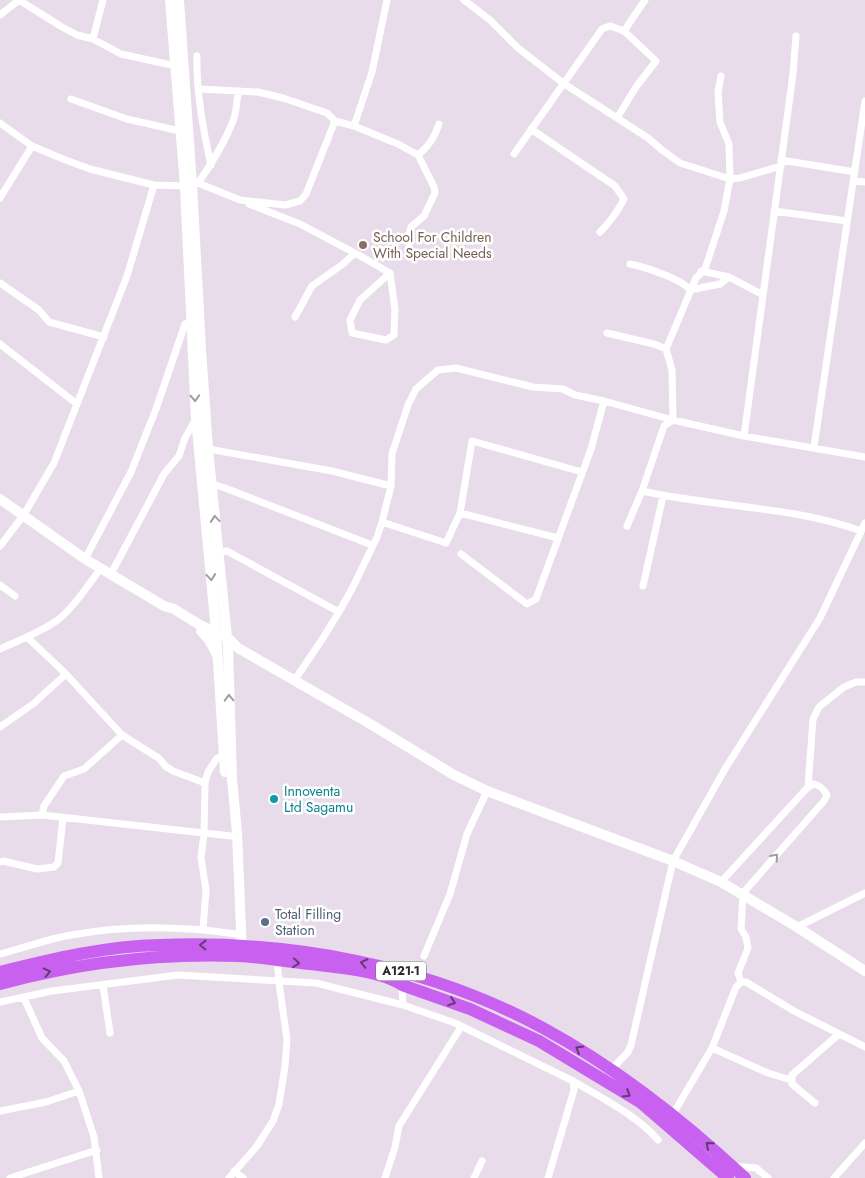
<svg xmlns="http://www.w3.org/2000/svg" width="865" height="1178" font-family="Jost,sans-serif">
	<style>
		.lines { fill: none; stroke-linecap: round; stroke-linejoin: round }
		.street { stroke: #fff; stroke-width: 7 }
		.secondary { stroke: #fff; stroke-width: 10 }
		.highway { stroke: #c961f0; stroke-width: 12 }
		.oneway { stroke: #9f9f9f }
		.oneway2 { stroke: #613d6f }
		.education-dot { fill: #8d6e63; stroke: #fff; stroke-width: 2 }
		.culture-dot { fill: #0f9aa8; stroke: #fff; stroke-width: 2 }
		.service-dot { fill: #5c6f8a; stroke: #fff; stroke-width: 2 }
		.labels { text-anchor: middle; stroke-width: 5; stroke-linejoin: round; paint-order: stroke }
		.shield { fill: #fff; stroke: #696969; stroke-width: 1 }
		.shield-label { font-size: 12px; font-weight: bold; fill: #292929 }
		.education-label { font-size: 14px; fill: #785e54; stroke: #fff; text-anchor: start }
		.culture-label { font-size: 14px; fill: #0d838f; stroke: #fff; text-anchor: start }
		.service-label { font-size: 14px; fill: #4e5e75; stroke: #fff; text-anchor: start }
	</style>
	<rect width="100%" height="100%" fill="#e8dcea"/>
	<g class="lines">
		<path class="street" d="M19 0 62 27 77 35 93 39 121 54 176 66
			M464 0 490 20 518 48 563 83 648 138 662 150 680 163 730 179 740 178 781 166
			M0 15 19 0
			M624 31 645 0
			M93 39 103 0
			M197 56C196 92 203 130 211 165
			M199 89 258 92 283 98 327 113 335 121 354 126 398 144 418 155 434 187 435 193 424 216 411 227 409 233V255
			M71 99 127 119 180 131
			M0 123 32 146 63 159 90 169 154 185 185 186
			M354 126 372 72 387 0
			M531 129 615 186 624 199C618 211 610 222 600 232
			M514 154 602 29 610 26 624 31 656 61 636 87 617 118
			M418 155C429 146 434 138 439 124
			M781 160 855 172
			M853 181 865 182
			M198 183 240 200 285 205 300 201 306 194 335 121
			M195 184 198 183C212 163 226 141 234 118 237 110 236 100 239 91
			M0 198 32 146
			M249 204 300 224 355 253
			M774 211 847 221
			M630 264C645 267 682 279 690 290L720 284 729 277
			M701 271 729 277 763 295
			M390 273 395 309 394 335 386 340 352 333 350 320 360 300Z
			M0 283 39 310 49 322 104 337
			M295 317 312 286 343 264 355 253 390 273
			M607 333 654 344 666 349
			M0 344 77 404
			M744 436 793 74 796 36
			M814 447 865 101
			M208 449 332 471 391 486
			M212 484 225 488 372 545
			M642 491C713 507 792 506 861 531
			M460 513 472 441 582 472
			M382 522 446 543 460 513 558 538
			M627 526 642 491 664 426 673 420 672 370 666 349 696 278 705 269 724 211 730 179 729 144 720 122 718 92 721 76
			M0 546 23 516 54 463 127 276 154 185
			M218 552 227 551 339 612
			M461 554 527 604 536 599 591 449 604 401
			M85 559 131 472 156 409 185 324 191 322
			M111 574 164 474 179 456 185 438 196 419
			M0 585 15 596
			M643 586 663 496
			M27 637 66 674 122 735 160 759 165 766 173 771 205 783
			M0 649C19 640 42 632 59 619 75 606 88 585 101 568
			M294 681 323 638 339 612 354 585 377 537 382 522 391 486 392 454 408 405 416 389 438 370 456 368 533 387 563 389 575 395 604 401 673 420 744 436 865 457
			M0 727 33 704 66 674
			M808 787 813 719 819 707 844 687 856 682H865
			M42 815 44 806 64 776 84 769 122 735
			M0 817 42 815 231 836
			M0 862 3 861 37 869 54 867 58 863 63 818
			M721 882 808 787 814 784C821 786 824 789 827 795L824 801 743 893 741 929 746 937 748 948 738 973 741 982
			M797 927 865 893
			M203 929 206 890 201 858 204 834 205 783 208 772 217 758 224 756
			M0 954C24 948 47 939 71 935 125 925 182 926 236 934
			M424 956 450 894 467 834 487 791
			M103 985 110 1033
			M402 985 403 1005
			M24 998 42 1038 64 1061 79 1091 94 1137 99 1178
			M0 1002 52 991 178 975 316 983 403 1005 455 1023 573 1081 574 1090 548 1178
			M712 1048 768 1073 791 1080
			M612 1069 628 1052 631 1045 673 861 725 769 820 618 865 523
			M573 1081C600 1097 638 1116 658 1140
			M815 1103 792 1084V1075L839 1034
			M0 1111 46 1102 79 1091
			M673 1114 712 1048 736 987 741 982H746L794 1011 865 1047
			M733 1166 756 1168 768 1178
			M234 1171 243 1178
			M10 1178 97 1150
			M229 1178 257 1146 273 1121 279 1104 285 1066 287 1040 280 990 277 961
			M385 1178 395 1147 399 1126 461 1027
			M474 1178 482 1161
			M834 1178 865 1143"/>
		<path class="secondary" d="M170 0 185 186 196 419 216 631 225 772
			M179 0 192 185 201 349 208 449 228 647 232 779 237 833 242 953
			M0 499 85 559 164 606 174 609 200 625 227 637 238 648 367 722 454 775 487 791 673 861 721 882 797 927 865 971
			M201 631 209 640 216 653"/>
		<path class="highway" d="M0 972C52 959 106 946 160 945 291 940 427 965 543 1028 617 1068 683 1120 745 1178
			M0 984C77 963 158 953 238 956 262 957 286 962 310 964 336 967 381 971 402 985L470 1009 539 1041 640 1102 728 1178"/>
	</g>
	<defs><path id="oneway-chevron" d="M-2-3.5L2.5 0L-2 3.5" fill="none" stroke-width="1.6" stroke-linecap="round" stroke-linejoin="round" transform="scale(1.25)"/></defs>
	<g class="oneway">
		<use href="#oneway-chevron" transform="translate(195 398) rotate(87)"/>
		<use href="#oneway-chevron" transform="translate(215 519) rotate(-95)"/>
		<use href="#oneway-chevron" transform="translate(211 577) rotate(85)"/>
		<use href="#oneway-chevron" transform="translate(229 698) rotate(-92)"/>
		<use href="#oneway-chevron" transform="translate(775 857) rotate(-49)"/>
	</g>
	<g class="oneway2">
		<use href="#oneway-chevron" transform="translate(203 945) rotate(-179)"/>
		<use href="#oneway-chevron" transform="translate(296 963) rotate(6)"/>
		<use href="#oneway-chevron" transform="translate(364 963) rotate(-168)"/>
		<use href="#oneway-chevron" transform="translate(47 972) rotate(-13)"/>
		<use href="#oneway-chevron" transform="translate(452 1002) rotate(20)"/>
		<use href="#oneway-chevron" transform="translate(579 1049) rotate(-149)"/>
		<use href="#oneway-chevron" transform="translate(627 1094) rotate(32)"/>
		<use href="#oneway-chevron" transform="translate(709 1145) rotate(-139)"/>
	</g>
	<circle class="education-dot" cx="363" cy="245" r="5"/>
	<circle class="culture-dot" cx="274" cy="799" r="5"/>
	<circle class="service-dot" cx="265" cy="922" r="5"/>
	<g class="labels">
		<rect class="shield" x="376" y="961.5" width="50" height="19" rx="4"/>
		<g class="shield-label">
			<text x="401" y="975">A121-1</text>
		</g>
		<g class="education-label">
			<text x="373" y="242">School For Children<tspan x="373" dy="16">With Special Needs</tspan></text>
		</g>
		<g class="culture-label">
			<text x="284" y="796">Innoventa<tspan x="284" dy="16">Ltd Sagamu</tspan></text>
		</g>
		<g class="service-label">
			<text x="275" y="919">Total Filling<tspan x="275" dy="16">Station</tspan></text>
		</g>
	</g>
</svg>
